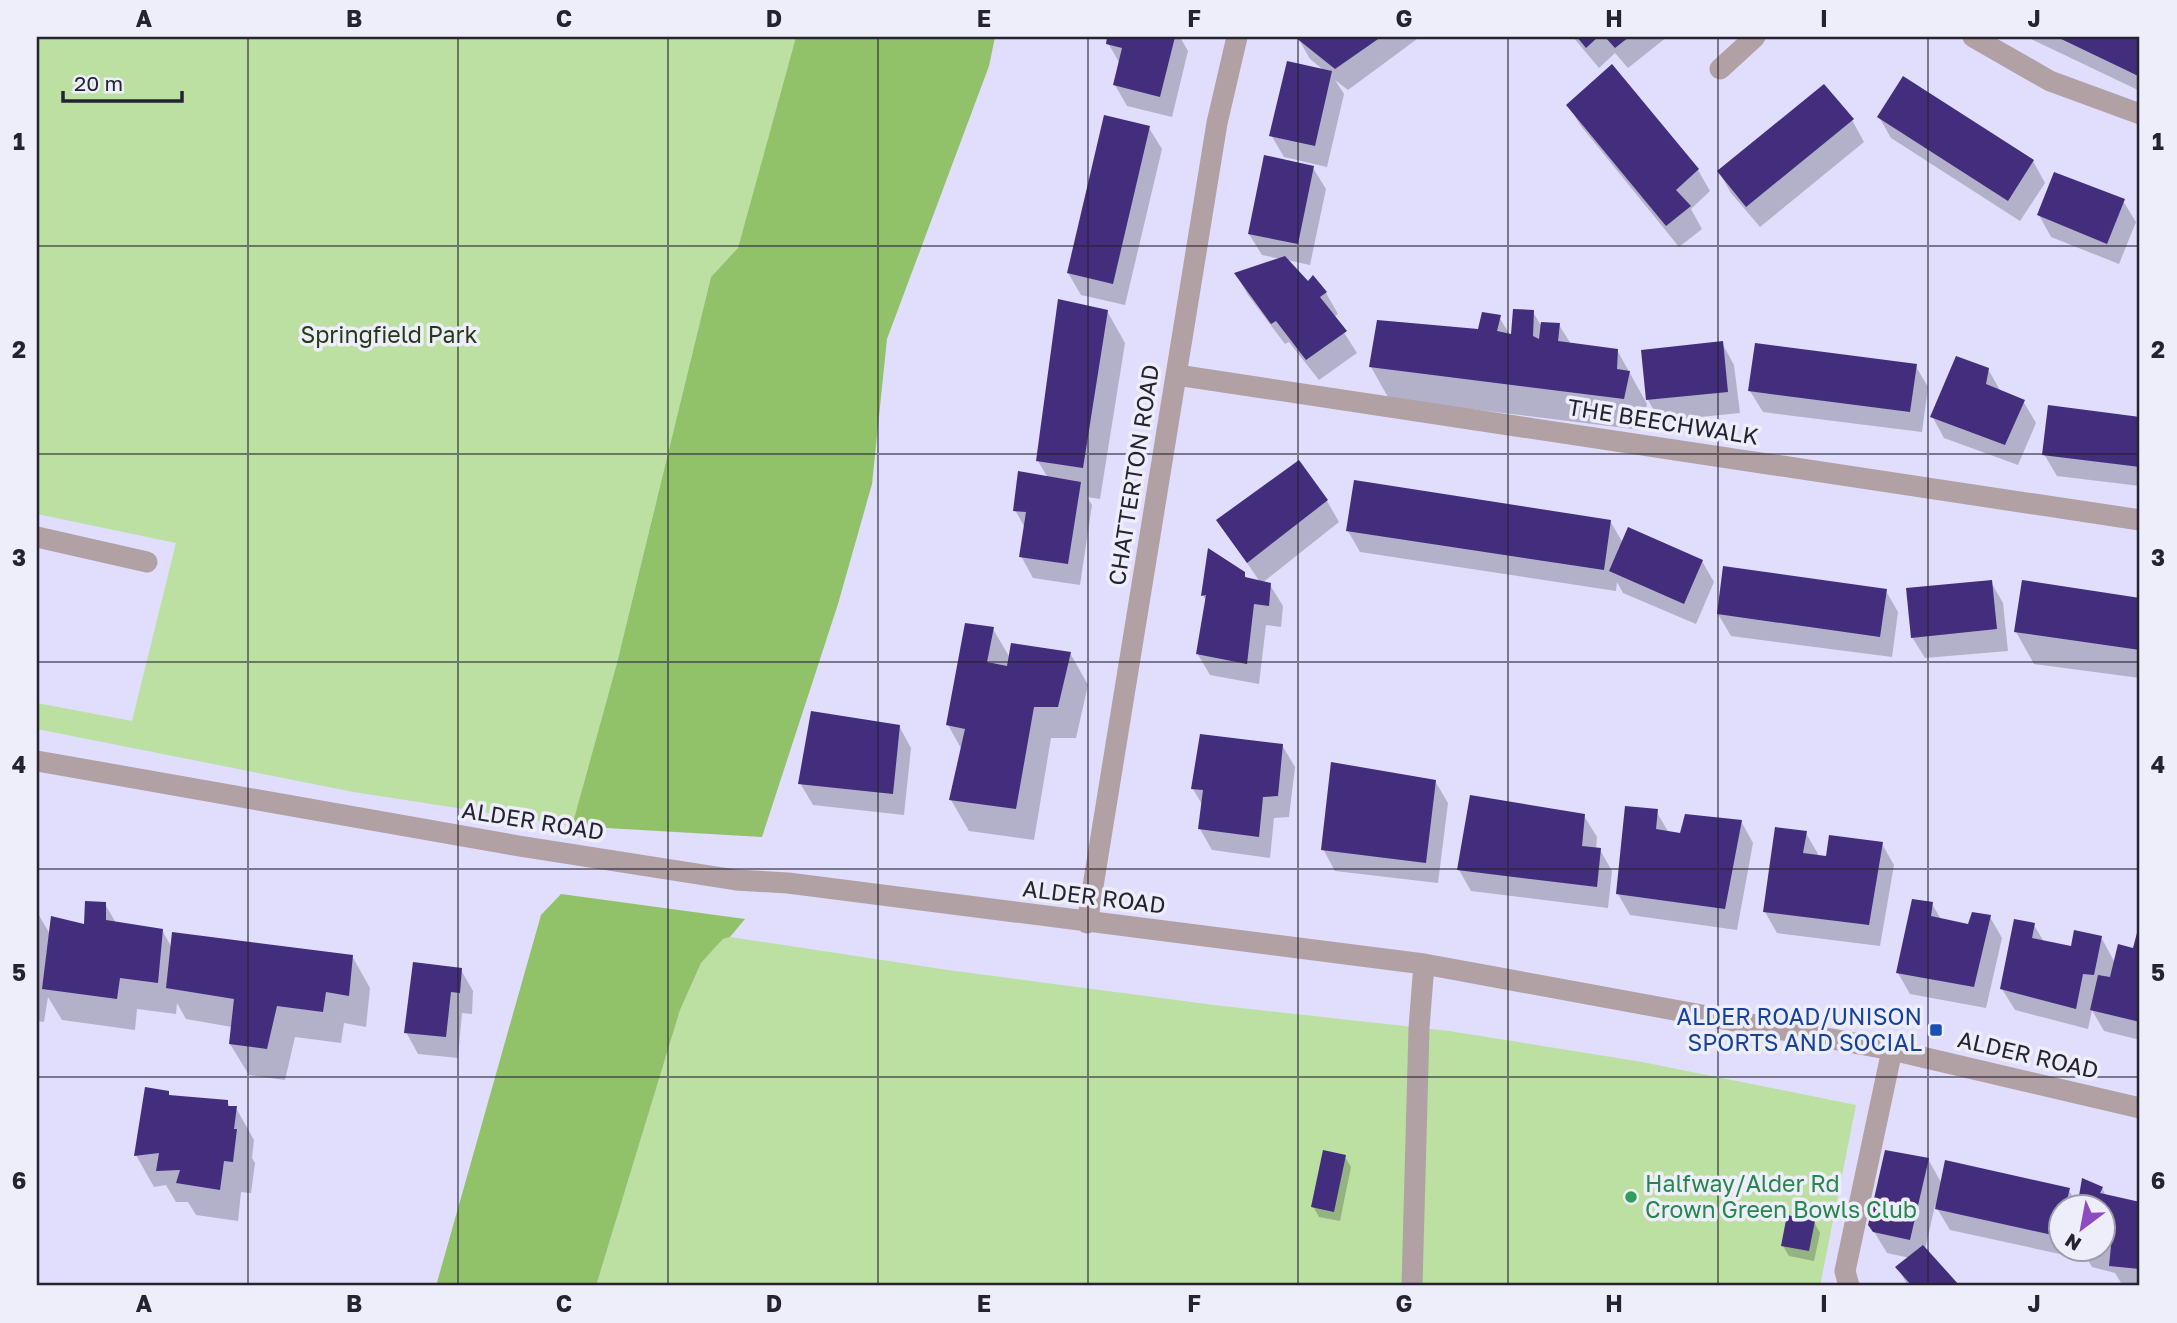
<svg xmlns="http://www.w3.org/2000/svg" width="2177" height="1323" font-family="'Golos Text',sans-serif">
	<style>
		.green { fill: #bbe0a1 }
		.forest { fill: #91c26a }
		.shadow { fill: #0003 }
		.building { fill: #422e7d }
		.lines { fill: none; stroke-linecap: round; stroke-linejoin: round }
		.minor { stroke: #b1a1a4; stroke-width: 21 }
		.grid { fill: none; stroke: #25232f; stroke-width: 2; stroke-opacity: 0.55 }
		.transit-dot { fill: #1a4fb4; stroke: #eeedfa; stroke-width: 2.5 }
		.leisure-dot { fill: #2e9e5b; stroke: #eeedfa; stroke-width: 2.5 }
		.labels { text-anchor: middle; stroke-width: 7; stroke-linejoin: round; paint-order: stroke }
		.park-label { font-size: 23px; fill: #263915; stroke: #eeedfa }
		.street-label { font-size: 23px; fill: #25232f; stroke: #eeedfa }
		.transit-label { font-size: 23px; fill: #164399; stroke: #eeedfa; text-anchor: end }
		.leisure-label { font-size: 23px; fill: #27864d; stroke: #eeedfa; text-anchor: start }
		.neatline { fill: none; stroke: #25232f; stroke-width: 2.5 }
		.grid-label { font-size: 23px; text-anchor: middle; font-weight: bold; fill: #25232f }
	</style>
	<rect width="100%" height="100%" fill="#e0ddfd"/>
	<path class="green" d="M37 37H796L738 249 711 277 617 663 572 826 354 792 37 729V703L132 721 176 543 37 514Z
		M730 937 948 970 1214 1005 1449 1031 1642 1062 1856 1105 1820 1286H596L680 1010 701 963 723 939Z"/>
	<path class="forest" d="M796 37H995L989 66 887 339 872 484 838 604 762 837 572 826 617 663 711 277 738 248Z
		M561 894 745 919 730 937 723 939 701 963 680 1010 596 1286H436L541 915Z"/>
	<path class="shadow" d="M1109 37H1180L1188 51 1172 117 1127 106 1115 85 1120 64 1108 43Z
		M1300 37H1416L1417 39 1348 90 1335 80 1344 94 1327 167 1284 157 1271 135 1326 72 1310 59 1298 38Z
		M1573 37H1667L1628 68 1615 53 1599 68Z
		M2030 37H2140V91L2031 39Z
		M1568 105 1698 170 1710 191 1691 209 1702 229 1679 247 1581 126Z
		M1879 117 2033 161 2045 183 2020 221 1891 138Z
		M1852 120 1864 142 1760 227 1731 193 1719 172Z
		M1149 128 1162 149 1125 305 1081 295 1068 273Z
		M1313 168 1326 189 1310 265 1287 260 1308 283 1313 277 1326 293 1338 314 1334 317 1357 353 1319 380 1289 342 1285 344 1248 295 1236 274 1281 259 1262 255 1249 234Z
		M2123 201 2136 222 2119 264 2051 237 2039 215Z
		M1107 311 1125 343 1100 499 1087 497 1092 505 1080 585 1033 578 1021 556 1025 528 1015 510 1048 478 1038 461Z
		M1533 312 1540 324 1559 325 1571 344 1617 350 1647 404 1641 430 1389 399 1371 367 1479 331 1499 317 1510 335Z
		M1722 343 1734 365 1740 413 1660 421 1648 400Z
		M1915 365 1928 387 1922 432 1763 412 1750 391Z
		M1988 369 2001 392 2023 401 2036 423 2018 465 1944 438 1932 416Z
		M2050 407 2140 419V486L2057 476 2044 454Z
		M1327 501 1339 522 1262 583 1270 585 1283 606 1281 627 1266 625 1259 684 1210 675 1197 653 1206 601 1203 595 1244 574 1247 579 1260 582 1218 520Z
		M1610 521 1623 543 1702 561 1714 582 1696 624 1623 593 1617 582 1616 591 1360 552 1348 531Z
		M1991 582 2003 603 2008 651 1925 658 1912 637Z
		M2024 582 2140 599V678L2034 664 2016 632Z
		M1886 591 1898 612 1892 657 1731 636 1718 614Z
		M993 629 1010 658 1070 653 1088 685 1076 738H1051L1034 840 969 831 951 800 962 750 948 725Z
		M899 726 911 748 904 815 813 805 800 783Z
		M1282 745 1295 767 1289 817 1274 818 1270 858 1212 850 1200 829 1203 806 1193 789Z
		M1435 781 1448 803 1438 883 1335 871 1323 849Z
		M1656 811 1669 833 1682 835 1741 821 1753 843 1737 930 1630 915 1618 894Z
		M1584 816 1597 837 1596 849 1600 850 1612 871 1608 908 1471 891 1459 870Z
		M1806 833 1818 854V857L1828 858 1882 844 1894 865 1880 946 1777 933 1765 912Z
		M105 904 116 923 162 930 172 948 352 956 370 988 366 1027 344 1023 341 1043 295 1037 285 1080 249 1075 230 1044 232 1027 186 1019 177 1003 176 1014 137 1009 135 1030 62 1020 48 997 44 1022 37 1021V912L50 934 86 926Z
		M1932 904 1942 921 1969 927 1990 917 2002 938 1986 1008 1910 994 1898 973Z
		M2034 925 2044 942 2072 948 2101 937 2115 963 2134 950 2140 931V1040L2104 1031 2092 1010 2088 1029 2015 1010 2002 989Z
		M461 970 473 991 472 1014 462 1013 458 1058 418 1054 406 1032Z
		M170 1097 227 1102 231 1108H236L254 1140 252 1158 255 1163 251 1193 241 1192 238 1221 196 1215 188 1202H176L166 1185 154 1187 136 1155Z
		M1345 1157 1351 1167 1340 1221 1319 1217 1313 1206Z
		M1928 1159 1942 1184 2068 1189 2079 1207 2102 1188 2106 1196 2140 1204V1286H2123L2115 1273 2092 1267 2082 1250H2104V1208H2062V1250H2071L2069 1256 1950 1230 1935 1205 1925 1250 1958 1286H1908L1898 1268 1910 1258 1887 1253 1870 1225Z
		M1814 1222 1820 1233 1814 1261 1789 1256 1783 1246Z"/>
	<path class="building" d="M1107 37H1175L1160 97 1113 85 1122 48 1106 44Z
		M1295 37H1381L1335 69Z
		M1577 37H1598L1586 48Z
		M1605 37H1629L1615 48Z
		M2057 37H2140V77L2130 72Z
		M1287 61 1332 71 1315 146 1269 136Z
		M1612 64 1699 169 1676 190 1691 206 1666 226 1566 105Z
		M1903 76 2034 160 2008 201 1877 117Z
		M1824 84 1854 119 1746 207 1717 171Z
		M1104 115 1150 126 1113 284 1067 273Z
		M1264 155 1314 166 1298 244 1248 234Z
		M2054 172 2125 199 2107 244 2037 215Z
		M1285 256 1308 281 1313 275 1327 292 1320 297 1347 331 1306 360 1276 321 1271 324 1234 273Z
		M1058 299 1108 310 1083 468 1036 461Z
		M1513 309 1534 310 1533 336 1539 339 1541 322 1560 323 1558 341 1618 349 1617 369 1630 371 1624 399 1369 367 1377 320 1478 329 1482 312 1501 315 1497 331 1511 334Z
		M1723 341 1728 392 1646 400 1641 350Z
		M1755 343 1917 364 1910 412 1748 391Z
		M1956 356 1989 368 1986 384 2025 400 2005 445 1930 417Z
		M2048 405 2140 417V467L2042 455Z
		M1299 460 1328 500 1247 563 1216 520Z
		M1018 471 1081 482 1068 564 1019 557 1026 512 1013 511Z
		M1354 480 1611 520 1604 570 1346 531Z
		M1628 527 1703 560 1684 604 1609 571Z
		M1208 548 1245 572V577L1271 583 1269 606 1254 604 1247 664 1196 654 1206 595 1201 596Z
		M1723 566 1887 589 1880 637 1717 614Z
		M1992 580 1997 629 1911 638 1906 588Z
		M2022 580 2140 598V650L2014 632Z
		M965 623 994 627 987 662 1007 666 1011 643 1071 652 1058 707H1034L1016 809 949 800 965 729 946 725Z
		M811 711 900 725 893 794 798 784Z
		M1200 734 1283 744 1278 796 1263 797 1259 837 1198 829 1203 790 1191 789Z
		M1331 762 1436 780 1426 863 1321 850Z
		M1470 795 1585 814 1582 846 1601 848 1597 887 1457 870Z
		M1625 806 1658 809 1656 829 1680 833 1685 814 1742 820 1725 909 1616 894Z
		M1775 827 1807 831 1803 853 1826 856 1829 835 1883 842 1869 925 1763 912Z
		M1912 899 1933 902 1931 916 1968 924 1972 912 1991 915 1974 987 1896 973Z
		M85 901 106 902V920L163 929 158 983 120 978 117 999 42 989 51 916 84 924Z
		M2014 919 2035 923 2032 938 2071 946 2074 930 2102 936 2094 975 2083 974 2076 1009 2000 989Z
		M2138 929H2140V1022L2090 1010 2098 975 2110 977 2118 944 2133 948Z
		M172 932 353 955 349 996 326 992 323 1012 277 1006 267 1049 229 1044 234 999 166 988Z
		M413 962 462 968 460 993 451 992 446 1037 404 1033Z
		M145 1087 169 1091V1095L228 1100V1106H237L234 1129H237L233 1162 224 1161 220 1190 176 1183 180 1170 156 1171 159 1153 134 1156Z
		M1323 1150 1346 1155 1334 1212 1311 1207Z
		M1885 1150 1929 1158 1910 1240 1873 1232 1868 1225Z
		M1945 1160 2070 1188 2065 1208H2062V1219L2057 1236 1935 1209Z
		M2082 1178 2103 1187 2100 1193 2140 1202V1269L2109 1266 2111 1246 2104 1244V1208H2077Z
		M1787 1215 1815 1221 1809 1251 1781 1246Z
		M1923 1245 1960 1286H1912L1895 1267Z"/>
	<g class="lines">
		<path class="minor" d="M1973 37 2050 81 2140 114
			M1720 69 1755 37
			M1177 375 2140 520
			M37 537 147 562
			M37 761 519 846 736 880 788 883 1424 964 1892 1050 2140 1108
			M1087 923 1217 123 1237 37
			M1412 1286 1419 1028 1424 964
			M1849 1286 1845 1271 1892 1050"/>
	</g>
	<path class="grid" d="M248 37V1286M458 37V1286M668 37V1286M878 37V1286M1088 37V1286M1298 37V1286M1508 37V1286M1718 37V1286M1928 37V1286M37 246H2140M37 454H2140M37 662H2140M37 869H2140M37 1077H2140"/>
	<rect class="transit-dot" x="1929" y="1023" width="14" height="14" rx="3.5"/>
	<circle class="leisure-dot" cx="1631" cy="1197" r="7"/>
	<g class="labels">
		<g class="park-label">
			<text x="389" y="343">Springfield Park</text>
		</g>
		<g class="street-label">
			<text transform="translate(1663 422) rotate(9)" y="8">THE BEECHWALK</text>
			<text transform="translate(1134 475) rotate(-81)" y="8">CHATTERTON ROAD</text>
			<text transform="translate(533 821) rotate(9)" y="8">ALDER ROAD</text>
			<text transform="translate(1094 897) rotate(7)" y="8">ALDER ROAD</text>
			<text transform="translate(2028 1055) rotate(13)" y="8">ALDER ROAD</text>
		</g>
		<g class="transit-label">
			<text x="1922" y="1025">ALDER ROAD/UNISON<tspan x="1922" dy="26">SPORTS AND SOCIAL</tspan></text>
		</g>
		<g class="leisure-label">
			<text x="1645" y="1192">Halfway/Alder Rd<tspan x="1645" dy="26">Crown Green Bowls Club</tspan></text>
		</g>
	</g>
	<rect width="2177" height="1323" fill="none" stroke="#eeedfa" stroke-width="77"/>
	<g transform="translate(2082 1228) rotate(212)"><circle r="33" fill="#eeedfa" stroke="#9e9ca9" stroke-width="2"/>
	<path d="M0-5L12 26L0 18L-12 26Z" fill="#8d4bc0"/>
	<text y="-10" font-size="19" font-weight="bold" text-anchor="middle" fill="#25232f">N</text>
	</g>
	<path d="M63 91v10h119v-10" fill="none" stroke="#25232f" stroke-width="3.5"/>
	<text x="74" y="91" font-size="21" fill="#25232f" stroke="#eeedfa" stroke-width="5" paint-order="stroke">20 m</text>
	<rect x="38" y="38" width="2100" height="1246" class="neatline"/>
	<g class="grid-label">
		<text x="144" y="27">A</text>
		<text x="354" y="27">B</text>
		<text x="564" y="27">C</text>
		<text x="774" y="27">D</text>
		<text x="984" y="27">E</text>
		<text x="1194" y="27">F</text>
		<text x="1404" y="27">G</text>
		<text x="1614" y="27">H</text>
		<text x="1824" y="27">I</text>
		<text x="2034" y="27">J</text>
		<text x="19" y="150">1</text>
		<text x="2158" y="150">1</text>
		<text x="19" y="358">2</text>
		<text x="2158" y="358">2</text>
		<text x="19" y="566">3</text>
		<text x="2158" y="566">3</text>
		<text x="19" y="773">4</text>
		<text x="2158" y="773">4</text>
		<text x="19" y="981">5</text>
		<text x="2158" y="981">5</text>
		<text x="19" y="1189">6</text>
		<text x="2158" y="1189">6</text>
		<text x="144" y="1312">A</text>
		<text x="354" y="1312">B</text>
		<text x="564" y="1312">C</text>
		<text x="774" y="1312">D</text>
		<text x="984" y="1312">E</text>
		<text x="1194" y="1312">F</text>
		<text x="1404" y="1312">G</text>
		<text x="1614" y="1312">H</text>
		<text x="1824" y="1312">I</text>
		<text x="2034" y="1312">J</text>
	</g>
</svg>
